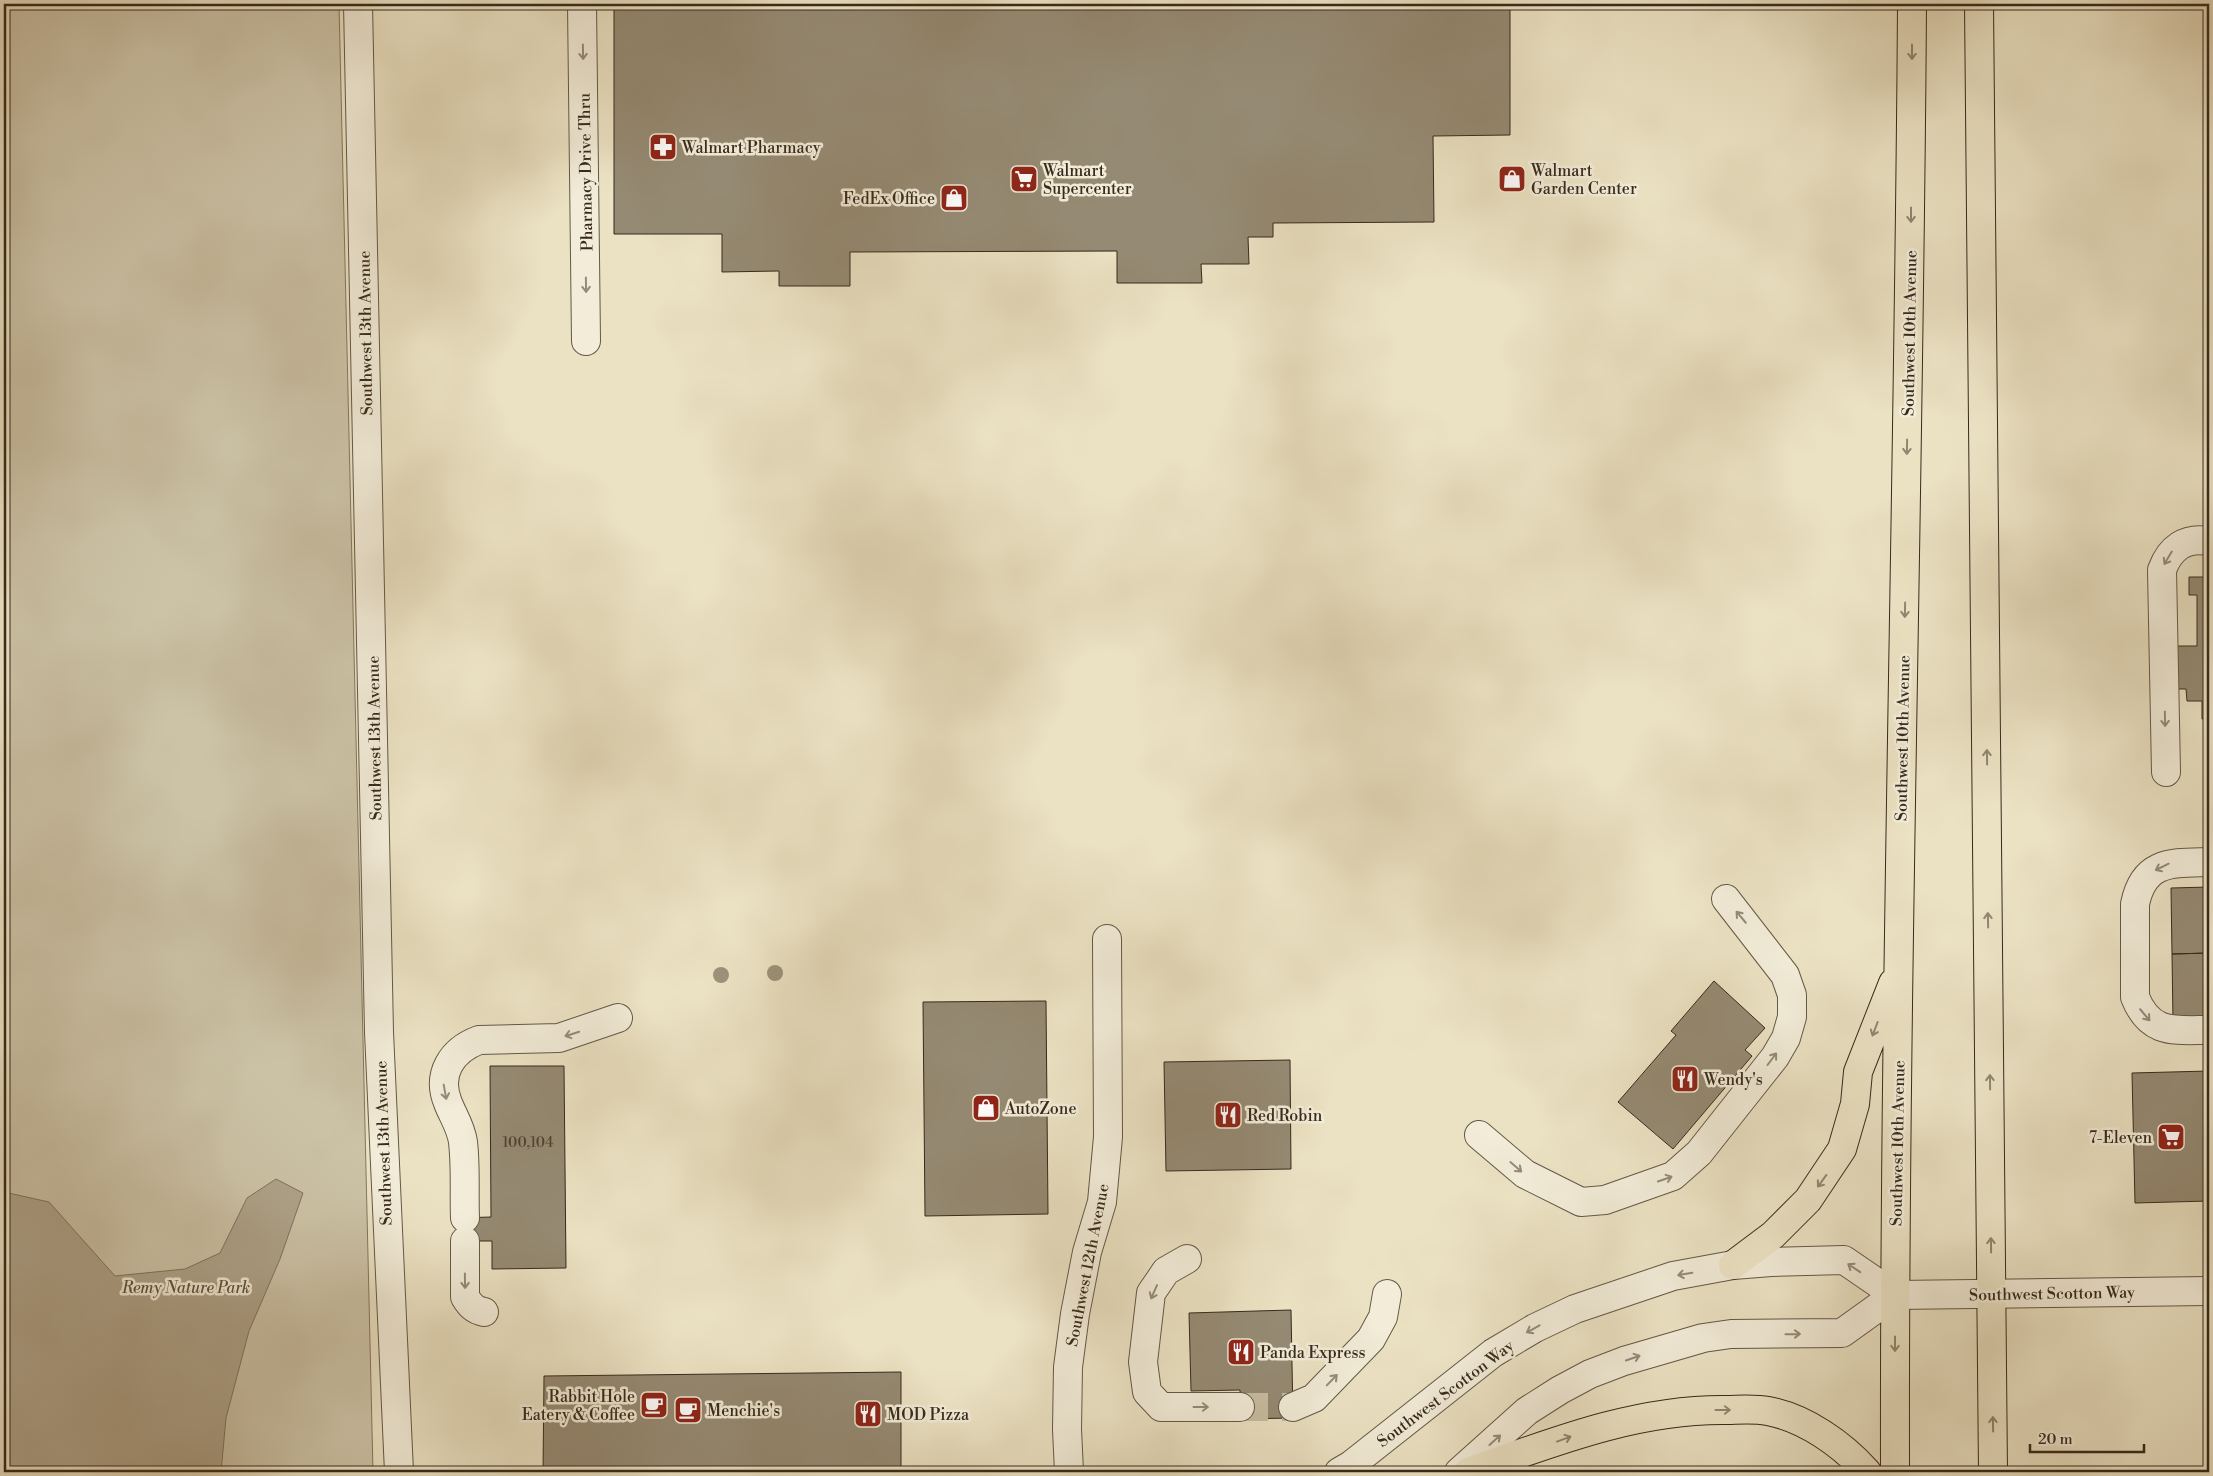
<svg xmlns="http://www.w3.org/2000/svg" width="2213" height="1476" font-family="'Libre Bodoni',serif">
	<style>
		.green { fill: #ccc3a7; stroke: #827662 }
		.water { fill: #aea38a; stroke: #7e735e }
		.building { fill: #958a73; stroke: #372a1c }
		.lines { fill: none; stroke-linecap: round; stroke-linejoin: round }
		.minor-tunnel { stroke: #c7bda2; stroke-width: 28; stroke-dasharray: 28 14; stroke-linecap: butt }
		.minor-casing { stroke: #645846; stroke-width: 30 }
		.highway-casing { stroke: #372a1c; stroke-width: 30 }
		.minor { stroke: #f2ecd8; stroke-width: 28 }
		.highway { stroke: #ebe2c3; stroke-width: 28 }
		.tree { fill: #9c927a }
		.oneway { stroke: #948b7a }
		.oneway2 { stroke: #918670 }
		.labels { text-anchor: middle; stroke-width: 5; stroke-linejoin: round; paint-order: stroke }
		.number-label { font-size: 14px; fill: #4e4232 }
		.poi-label { font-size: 16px; fill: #372a1c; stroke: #f2ecd8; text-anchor: start }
		.street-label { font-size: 16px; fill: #372a1c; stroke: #f2ecd8 }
		.park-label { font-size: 16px; font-style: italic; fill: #5c503f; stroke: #f2ecd8 }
	</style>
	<rect width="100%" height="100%" fill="#ebe2c3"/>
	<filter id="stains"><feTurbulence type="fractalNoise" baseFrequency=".004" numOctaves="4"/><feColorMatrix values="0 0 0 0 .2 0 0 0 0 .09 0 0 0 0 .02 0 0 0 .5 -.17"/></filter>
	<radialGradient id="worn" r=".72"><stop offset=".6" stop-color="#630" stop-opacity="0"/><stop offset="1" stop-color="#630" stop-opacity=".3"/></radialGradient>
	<path class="green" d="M4 4H339L373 1472H4Z"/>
	<path class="water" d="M276 1179 303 1193 280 1259 249 1331 226 1418 221 1472H4V1192L49 1202 115 1276 185 1269 220 1253 247 1198Z"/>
	<path class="building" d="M614 4H1510V135L1433 136 1434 222 1273 223V237H1248L1249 264H1201L1202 283H1117V251L850 252V286H779V271L722 272V234H614Z
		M2189 577H2209V719H2202V701H2187L2186 689H2177V646H2197V595H2189Z
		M2209 887V953L2172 954 2171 888Z
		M2209 953V1021H2173L2172 954Z
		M1714 981 1765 1028 1745 1050 1752 1056 1673 1149 1618 1102 1676 1035 1671 1031Z
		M1046 1001 1048 1214 925 1216 923 1002Z
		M1290 1060 1291 1169 1166 1171 1164 1062Z
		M490 1066H564L566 1268 492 1269V1241H458V1218L491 1217Z
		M2209 1071V1201L2135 1203 2132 1073Z
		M1291 1310 1293 1418 1240 1419V1390L1191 1391 1189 1313Z
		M901 1372V1472H543L544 1376Z"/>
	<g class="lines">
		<path class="minor-tunnel" d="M1240 1407H1293"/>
		<defs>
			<path id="minor" d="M358 4 379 1032 399 1472
				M582 4 586 341
				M2166 772 2162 570C2170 548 2185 537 2209 541
				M2209 862C2172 863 2144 860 2135 904V997C2150 1035 2174 1030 2209 1030
				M1479 1135 1525 1174 1581 1202 1605 1200 1673 1176 1699 1153 1775 1057 1786 1038 1792 1017V995L1785 975 1726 899
				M465 1218C464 1193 466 1167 463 1142 461 1127 453 1116 448 1103 436 1074 452 1050 479 1040L559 1038 618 1018
				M465 1241V1297C470 1305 474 1310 484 1312
				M1187 1259 1166 1271 1151 1293 1143 1362 1147 1392 1161 1407H1240
				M1293 1407 1314 1398 1371 1339 1383 1317 1387 1294
				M1069 1472 1067 1429 1068 1367 1075 1314 1087 1252 1102 1202 1108 1137 1107 939
				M1339 1472 1351 1465 1493 1353 1535 1328 1575 1309 1673 1276 1733 1265 1771 1262 1844 1260 1895 1295
				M1459 1472 1527 1411 1560 1390 1590 1374 1624 1361 1703 1338 1731 1334 1842 1333 1895 1295 2209 1291"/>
			<path id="highway" d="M1979 4 1993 1472
				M1733 1265 1773 1235 1808 1200 1842 1149 1855 1104 1858 1072 1893 983
				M1468 1472C1551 1443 1633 1410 1722 1410 1737 1410 1753 1408 1768 1411 1805 1418 1842 1444 1867 1472
				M1895 1472C1894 983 1909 493 1912 4"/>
		</defs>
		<use href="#minor" class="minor-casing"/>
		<use href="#highway" class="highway-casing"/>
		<use href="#minor" class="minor"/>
		<use href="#highway" class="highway"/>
	</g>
	<g class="tree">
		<circle cx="775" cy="973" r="8"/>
		<circle cx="721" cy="975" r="8"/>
	</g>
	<defs><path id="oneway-shaft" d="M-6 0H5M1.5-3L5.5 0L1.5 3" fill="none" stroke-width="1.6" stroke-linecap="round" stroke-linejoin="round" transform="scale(1.25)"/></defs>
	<g class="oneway">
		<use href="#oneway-shaft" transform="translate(583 52) rotate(89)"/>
		<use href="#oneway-shaft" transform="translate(586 285) rotate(89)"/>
		<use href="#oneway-shaft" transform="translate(2168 558) rotate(121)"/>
		<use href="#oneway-shaft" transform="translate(2165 719) rotate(89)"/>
		<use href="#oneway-shaft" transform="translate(2162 867) rotate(154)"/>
		<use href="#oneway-shaft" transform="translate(1741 917) rotate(-130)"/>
		<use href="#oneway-shaft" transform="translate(2145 1015) rotate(50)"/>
		<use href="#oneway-shaft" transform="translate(572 1034) rotate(162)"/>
		<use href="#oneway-shaft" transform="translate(1772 1059) rotate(-53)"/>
		<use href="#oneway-shaft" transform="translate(445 1092) rotate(80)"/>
		<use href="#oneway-shaft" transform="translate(1516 1167) rotate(41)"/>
		<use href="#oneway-shaft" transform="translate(1665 1179) rotate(-19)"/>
		<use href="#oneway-shaft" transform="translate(1854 1268) rotate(-146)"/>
		<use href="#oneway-shaft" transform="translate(1685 1274) rotate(170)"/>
		<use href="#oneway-shaft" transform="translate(465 1281) rotate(89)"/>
		<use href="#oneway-shaft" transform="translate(1154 1292) rotate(114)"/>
		<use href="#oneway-shaft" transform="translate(1533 1329) rotate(151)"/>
		<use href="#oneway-shaft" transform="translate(1793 1334) rotate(-1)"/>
		<use href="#oneway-shaft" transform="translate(1633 1358) rotate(-19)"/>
		<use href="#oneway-shaft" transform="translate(1332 1380) rotate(-46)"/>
		<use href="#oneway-shaft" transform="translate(1201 1407)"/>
		<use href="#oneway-shaft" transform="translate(1495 1440) rotate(-42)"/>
	</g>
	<g class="oneway2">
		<use href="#oneway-shaft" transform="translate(1912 52) rotate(90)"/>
		<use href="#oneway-shaft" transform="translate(1911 215) rotate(90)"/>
		<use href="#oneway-shaft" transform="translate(1907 447) rotate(91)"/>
		<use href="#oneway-shaft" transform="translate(1905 610) rotate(91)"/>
		<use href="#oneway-shaft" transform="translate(1987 757) rotate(-91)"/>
		<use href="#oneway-shaft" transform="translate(1988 920) rotate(-91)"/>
		<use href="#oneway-shaft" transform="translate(1875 1029) rotate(111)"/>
		<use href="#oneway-shaft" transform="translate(1990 1082) rotate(-91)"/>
		<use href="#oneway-shaft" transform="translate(1822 1181) rotate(126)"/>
		<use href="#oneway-shaft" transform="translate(1991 1245) rotate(-91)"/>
		<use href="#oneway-shaft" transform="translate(1895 1344) rotate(90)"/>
		<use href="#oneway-shaft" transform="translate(1723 1410)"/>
		<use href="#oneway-shaft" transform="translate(1993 1424) rotate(-91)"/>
		<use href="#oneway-shaft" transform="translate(1564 1439) rotate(-20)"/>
	</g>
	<defs>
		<symbol id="pharmacy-square" viewBox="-11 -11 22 22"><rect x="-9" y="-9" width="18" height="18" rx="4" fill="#8f2418" stroke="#f2ecd8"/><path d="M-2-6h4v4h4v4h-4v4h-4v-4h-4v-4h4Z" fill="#fff"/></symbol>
		<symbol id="supermarket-square" viewBox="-11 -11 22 22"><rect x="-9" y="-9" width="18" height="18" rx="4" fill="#8f2418" stroke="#f2ecd8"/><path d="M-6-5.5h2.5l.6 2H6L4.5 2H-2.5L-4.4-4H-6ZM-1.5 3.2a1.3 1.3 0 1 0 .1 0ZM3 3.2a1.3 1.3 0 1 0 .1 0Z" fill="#fff"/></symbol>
		<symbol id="shop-square" viewBox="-11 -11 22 22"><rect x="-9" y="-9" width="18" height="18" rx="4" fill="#8f2418" stroke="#f2ecd8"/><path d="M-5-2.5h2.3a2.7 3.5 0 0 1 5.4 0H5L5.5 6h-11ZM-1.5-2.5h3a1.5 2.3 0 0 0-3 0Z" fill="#fff"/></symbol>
		<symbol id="restaurant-square" viewBox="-11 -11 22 22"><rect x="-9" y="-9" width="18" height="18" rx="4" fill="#8f2418" stroke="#f2ecd8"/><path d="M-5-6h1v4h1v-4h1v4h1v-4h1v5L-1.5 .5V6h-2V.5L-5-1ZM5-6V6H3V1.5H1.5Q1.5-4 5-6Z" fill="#fff"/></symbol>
		<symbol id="cafe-square" viewBox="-11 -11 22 22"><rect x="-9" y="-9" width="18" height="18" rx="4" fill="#8f2418" stroke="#f2ecd8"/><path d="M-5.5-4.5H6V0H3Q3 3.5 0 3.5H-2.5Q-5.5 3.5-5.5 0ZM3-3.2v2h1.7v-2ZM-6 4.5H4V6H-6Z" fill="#fff"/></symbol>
	</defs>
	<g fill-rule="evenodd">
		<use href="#pharmacy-square" x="647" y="131" width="32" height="32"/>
		<use href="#supermarket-square" x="1008" y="163" width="32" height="32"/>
		<use href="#shop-square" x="1496" y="163" width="32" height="32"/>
		<use href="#shop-square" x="938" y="182" width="32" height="32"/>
		<use href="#restaurant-square" x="1669" y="1063" width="32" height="32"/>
		<use href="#shop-square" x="970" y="1092" width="32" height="32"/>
		<use href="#restaurant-square" x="1212" y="1099" width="32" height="32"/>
		<use href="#supermarket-square" x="2155" y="1121" width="32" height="32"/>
		<use href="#restaurant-square" x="1225" y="1336" width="32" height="32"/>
		<use href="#cafe-square" x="638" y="1389" width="32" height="32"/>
		<use href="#cafe-square" x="672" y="1394" width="32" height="32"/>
		<use href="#restaurant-square" x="852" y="1398" width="32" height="32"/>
	</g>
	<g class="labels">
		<g class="number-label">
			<text x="528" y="1147">100,104</text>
		</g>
		<g class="poi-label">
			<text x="682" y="153">Walmart Pharmacy</text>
			<text x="1043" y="176">Walmart<tspan x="1043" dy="18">Supercenter</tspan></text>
			<text x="1531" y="176">Walmart<tspan x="1531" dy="18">Garden Center</tspan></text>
			<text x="935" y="204" text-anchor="end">FedEx Office</text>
			<text x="1704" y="1085">Wendy's</text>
			<text x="1005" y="1114">AutoZone</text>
			<text x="1247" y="1121">Red Robin</text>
			<text x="2152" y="1143" text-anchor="end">7-Eleven</text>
			<text x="1260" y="1358">Panda Express</text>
			<text x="635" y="1402" text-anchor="end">Rabbit Hole<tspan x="635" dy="18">Eatery &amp; Coffee</tspan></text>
			<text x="707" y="1416">Menchie's</text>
			<text x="887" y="1420">MOD Pizza</text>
		</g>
		<g class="street-label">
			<text transform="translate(585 172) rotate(-91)" y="6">Pharmacy Drive Thru</text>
			<text transform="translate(365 333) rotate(-91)" y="6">Southwest 13th Avenue</text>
			<text transform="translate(1909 333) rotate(-89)" y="6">Southwest 10th Avenue</text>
			<text transform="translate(374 738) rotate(-91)" y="6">Southwest 13th Avenue</text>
			<text transform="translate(1902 738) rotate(-89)" y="6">Southwest 10th Avenue</text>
			<text transform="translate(383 1143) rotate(-92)" y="6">Southwest 13th Avenue</text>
			<text transform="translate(1897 1143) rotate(-89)" y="6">Southwest 10th Avenue</text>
			<text transform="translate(1087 1265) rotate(-79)" y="6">Southwest 12th Avenue</text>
			<text transform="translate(2052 1293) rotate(-1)" y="6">Southwest Scotton Way</text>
			<text transform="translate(1445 1393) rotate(-37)" y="6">Southwest Scotton Way</text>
		</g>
		<g class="park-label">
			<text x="186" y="1293">Remy Nature Park</text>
		</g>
	</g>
	<rect width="2213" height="1476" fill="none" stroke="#ebe2c3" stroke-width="20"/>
	<rect x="5" y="5" width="2203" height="1466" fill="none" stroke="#372a1c" stroke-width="2.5"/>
	<rect x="10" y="10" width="2193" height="1456" fill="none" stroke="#372a1c"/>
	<path d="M2030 1444v8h114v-8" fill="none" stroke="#372a1c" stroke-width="2.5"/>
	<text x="2038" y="1444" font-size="15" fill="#372a1c" stroke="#f2ecd8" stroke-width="4" paint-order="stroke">20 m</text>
	<rect width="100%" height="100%" filter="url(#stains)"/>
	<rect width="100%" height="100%" fill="url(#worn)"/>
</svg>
